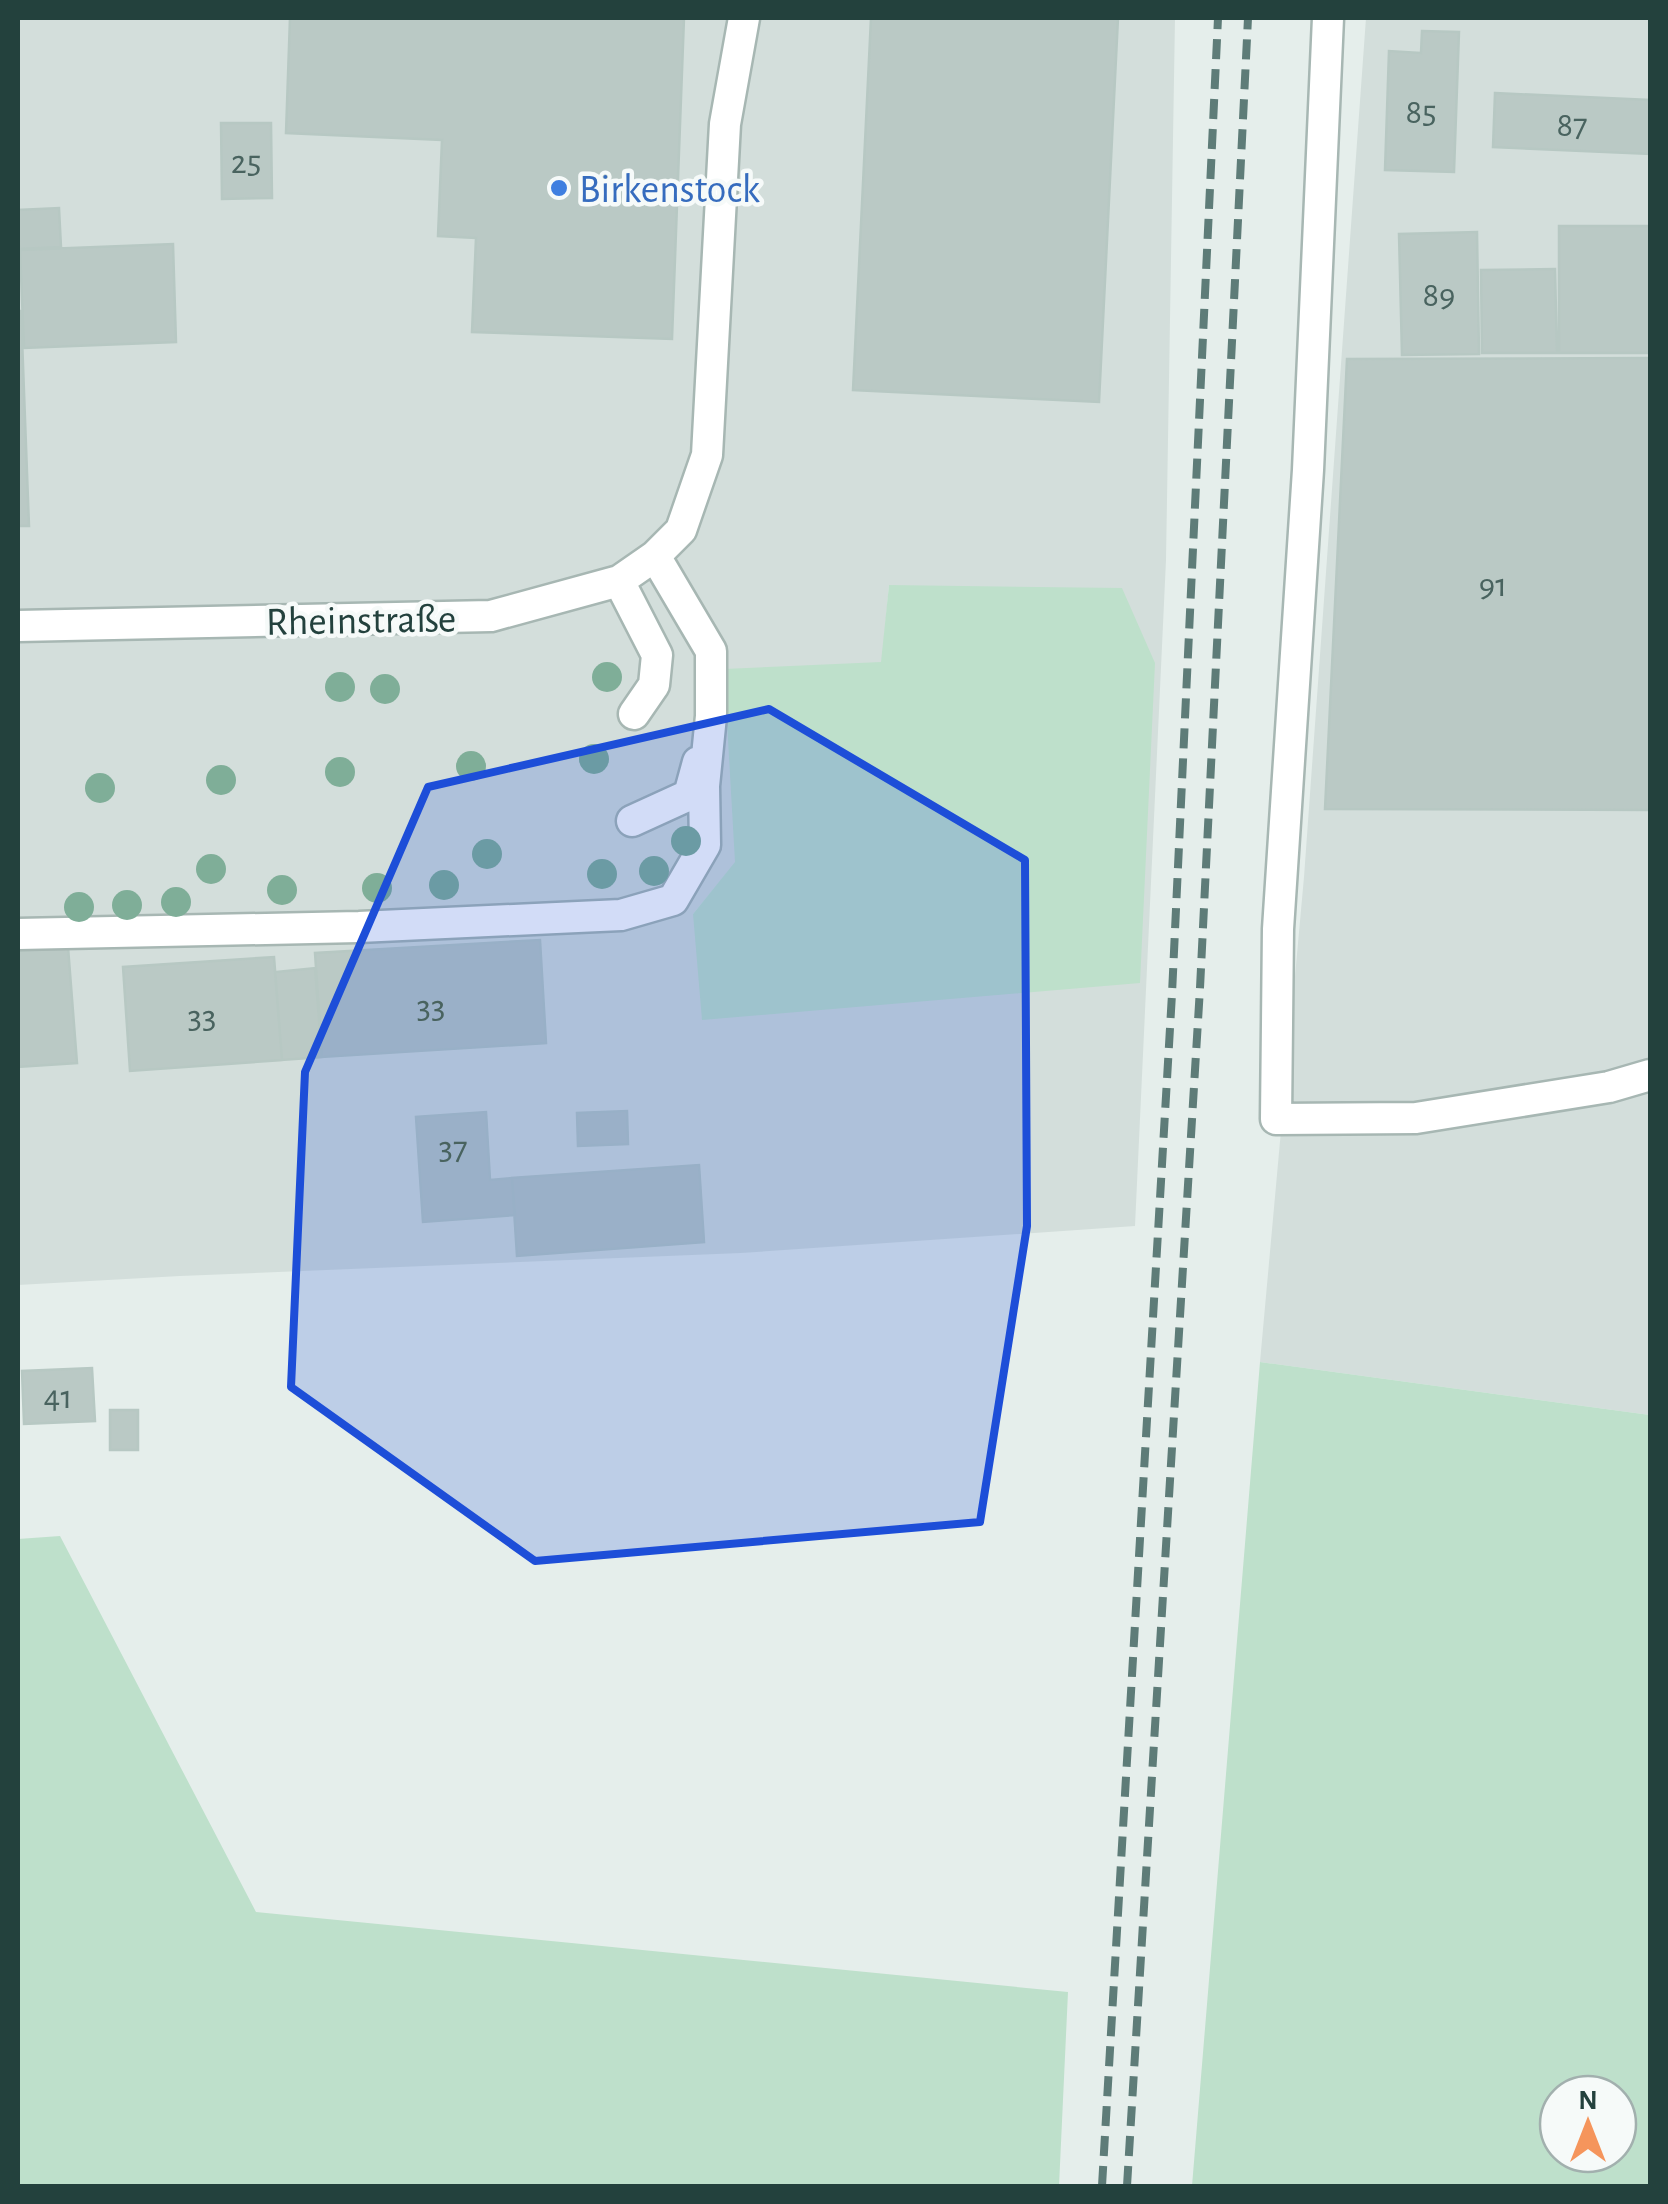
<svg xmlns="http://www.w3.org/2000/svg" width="1668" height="2204" font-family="'Alegreya Sans',sans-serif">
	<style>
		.built { fill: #d3dedb; fill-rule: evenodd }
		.green { fill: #bee0cb; fill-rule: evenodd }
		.building { fill: #bac9c5; stroke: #b7c8c3; stroke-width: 2.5 }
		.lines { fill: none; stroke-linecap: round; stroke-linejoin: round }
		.minor-casing { stroke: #a7b7b3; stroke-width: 35 }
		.minor { stroke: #fff; stroke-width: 30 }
		.rail { stroke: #5e7c78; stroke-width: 8; stroke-dasharray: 20 10; stroke-linecap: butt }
		.tree { fill: #7fae98 }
		.marked { fill: #1d4ed8; fill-opacity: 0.2; stroke: #1d4ed8; stroke-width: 8; stroke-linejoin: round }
		.shop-dot { fill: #3f7fe0; stroke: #f6faf9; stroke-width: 4 }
		.labels { text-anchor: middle; stroke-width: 9; stroke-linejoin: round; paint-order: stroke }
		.number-label { font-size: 35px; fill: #49635f }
		.shop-label { font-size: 40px; fill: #366cbe; stroke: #f6faf9; text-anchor: start }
		.street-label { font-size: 40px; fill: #23413d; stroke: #f6faf9 }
	</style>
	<rect width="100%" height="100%" fill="#e5eeeb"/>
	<path class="built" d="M18 18H1175L1166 560 1135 1226 741 1253 180 1276 18 1285ZM889 585 1139 983 693 914 735 863 882 662Z
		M1366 18H1650V1415L1260 1362 1304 877Z"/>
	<path class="green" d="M889 585 1122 588 1155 663 1140 983 702 1020 693 914 735 862 724 669 881 662Z
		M1260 1362 1650 1415V2186H1192ZM1558 2094H1618V2154H1558Z
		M60 1536 256 1912 1068 1992 1059 2186H18V1539Z"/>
	<path class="building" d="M290 18H684L672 339 472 332 476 238 438 236 442 140 286 133Z
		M871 18H1118L1099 402 853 390Z
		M1422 31 1459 32 1454 172 1385 170 1389 51 1421 53Z
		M1495 93 1650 100V154L1493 147Z
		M221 123H271L272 198 222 199Z
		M59 208 61 247 19 249 18 210Z
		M1559 226H1650V353H1559Z
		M1477 232 1479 354 1402 355 1399 234Z
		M173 244 176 342 24 348 20 250Z
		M1555 269 1557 353H1482L1481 270Z
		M18 311H21L29 526H18Z
		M1650 358V810L1325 809 1347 359Z
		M540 940 546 1043 322 1057 315 953Z
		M68 947 77 1063 18 1067V951Z
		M274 957 282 1060 130 1071 123 967Z
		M315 968 322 1057 282 1060 275 972Z
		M627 1111 628 1144 578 1146 577 1113Z
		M486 1112 490 1180 512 1178 515 1215 423 1222 416 1117Z
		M699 1165 704 1242 517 1256 512 1178Z
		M92 1368 95 1421 24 1424 22 1371Z
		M110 1410H138V1450H110Z"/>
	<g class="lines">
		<defs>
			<path id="minor" d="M1328 18 1308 470 1278 929 1276 1119 1416 1118 1609 1087 1650 1075
				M619 581 657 655 654 685 634 714
				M18 626 491 616 619 581 655 556 681 530 707 455 725 124 744 18
				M632 821 689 795 698 762
				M18 934 359 927 621 915 673 900 705 845 704 786 711 716V651L655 556"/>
		</defs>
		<use href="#minor" class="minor-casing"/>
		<use href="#minor" class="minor"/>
		<path class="rail" d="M1102 2186 1172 994 1218 18
			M1127 2186 1200 988 1248 18"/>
	</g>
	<g class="tree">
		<circle cx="607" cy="677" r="15"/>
		<circle cx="340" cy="687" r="15"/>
		<circle cx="385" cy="689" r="15"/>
		<circle cx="594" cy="759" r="15"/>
		<circle cx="471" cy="766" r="15"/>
		<circle cx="340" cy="772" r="15"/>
		<circle cx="221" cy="780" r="15"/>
		<circle cx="100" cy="788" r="15"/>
		<circle cx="686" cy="841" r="15"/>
		<circle cx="487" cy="854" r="15"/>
		<circle cx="211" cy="869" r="15"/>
		<circle cx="654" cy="871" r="15"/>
		<circle cx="602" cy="874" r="15"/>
		<circle cx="444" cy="885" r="15"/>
		<circle cx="377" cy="888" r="15"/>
		<circle cx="282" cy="890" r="15"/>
		<circle cx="176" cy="902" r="15"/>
		<circle cx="127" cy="905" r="15"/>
		<circle cx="79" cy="907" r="15"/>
	</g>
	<path class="marked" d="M769 709 1025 860 1027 1226 980 1522 535 1561 291 1387 305 1072 428 787Z"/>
	<circle class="shop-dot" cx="559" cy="188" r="10"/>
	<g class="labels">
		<g class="number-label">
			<text x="1421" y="123">85</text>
			<text x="1572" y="136">87</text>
			<text x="246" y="173">25</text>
			<text x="1439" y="306">89</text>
			<text x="1493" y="596">91</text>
			<text x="431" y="1018">33</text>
			<text x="202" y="1028">33</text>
			<text x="453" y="1159">37</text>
			<text x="58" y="1408">41</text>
		</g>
		<g class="shop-label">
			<text x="579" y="202">Birkenstock</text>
		</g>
		<g class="street-label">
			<text transform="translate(361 619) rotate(-1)" y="14">Rheinstraße</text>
		</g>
	</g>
	<rect width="1668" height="2204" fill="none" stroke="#23413d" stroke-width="40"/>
	<g transform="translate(1588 2124)"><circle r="48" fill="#f6faf9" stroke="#a2b0ae" stroke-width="2.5"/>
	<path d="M0-8L18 38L0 25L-18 38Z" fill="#f5955c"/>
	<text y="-15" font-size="28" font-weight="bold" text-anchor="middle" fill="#23413d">N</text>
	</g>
</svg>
